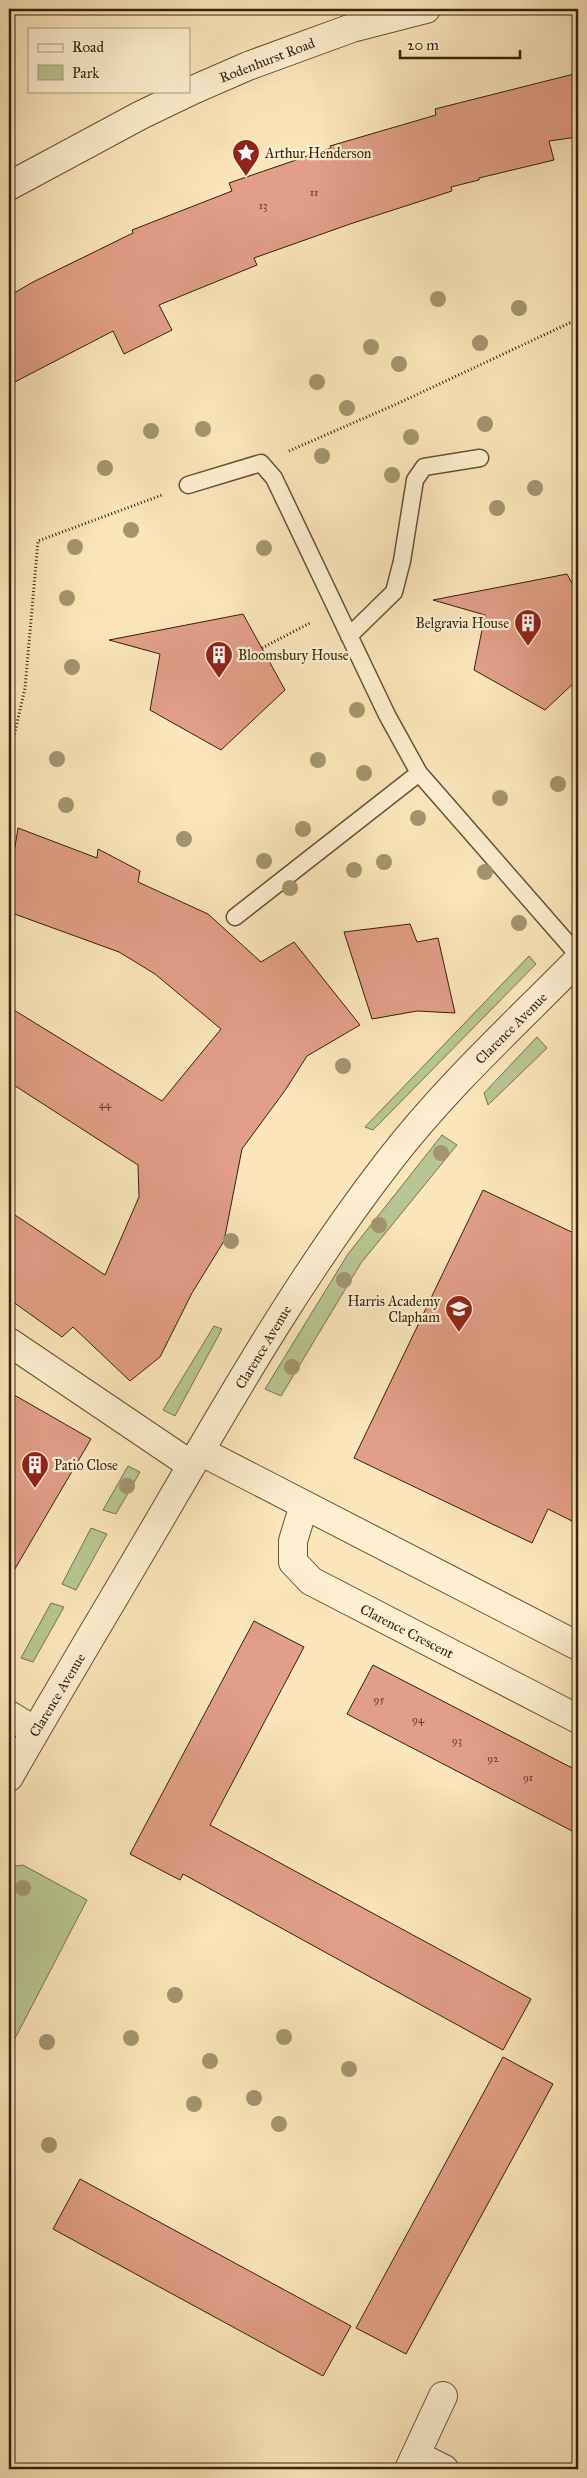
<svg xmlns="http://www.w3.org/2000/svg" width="587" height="2478" font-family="'IM FELL Great Primer',serif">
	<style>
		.green { fill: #b8c693; stroke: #757450 }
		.building { fill: #e29e87; stroke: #32220c }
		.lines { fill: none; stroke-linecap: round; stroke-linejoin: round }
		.service-casing { stroke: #645337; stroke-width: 19 }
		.minor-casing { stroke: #645337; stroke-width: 30 }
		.path { stroke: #32220c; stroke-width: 3; stroke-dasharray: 1 2.5; stroke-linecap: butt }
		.service { stroke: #fcefd1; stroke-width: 16 }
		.minor { stroke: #fcefd1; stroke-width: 28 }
		.tree { fill: #a2956f }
		.labels { text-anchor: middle; stroke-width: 4.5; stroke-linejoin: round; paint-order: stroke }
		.number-label { font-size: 11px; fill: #5e412b }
		.street-label { font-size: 14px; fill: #32220c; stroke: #fcefd1 }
		.poi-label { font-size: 14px; fill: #32220c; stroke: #fcefd1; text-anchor: start }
	</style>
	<rect width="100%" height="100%" fill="#fae6b8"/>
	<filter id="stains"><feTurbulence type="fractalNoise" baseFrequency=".004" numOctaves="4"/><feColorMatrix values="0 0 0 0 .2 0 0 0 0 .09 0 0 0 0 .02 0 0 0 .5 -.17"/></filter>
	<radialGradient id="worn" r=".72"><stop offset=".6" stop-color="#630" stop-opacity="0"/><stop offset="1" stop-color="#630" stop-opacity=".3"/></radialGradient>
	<path class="green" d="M529 956 536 964 373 1130 365 1127Z
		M537 1037 547 1048 488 1105 484 1093Z
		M442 1135 457 1145 361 1263 281 1396 265 1389 348 1254Z
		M214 1326 222 1329 175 1416 163 1410Z
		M128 1466 140 1472 116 1514 103 1510Z
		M91 1528 107 1534 76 1590 62 1584Z
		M51 1603 64 1607 33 1662 21 1658Z
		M23 1865 87 1900 9 2050V1867Z"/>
	<path class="building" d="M578 73V137L549 141 554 160 479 178V180L451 187 452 191 353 223 254 258 257 265 159 305 172 330 124 354 113 331 9 385V296L33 282 133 233 132 230 232 191 229 183 331 148 330 146 436 115 435 109Z
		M567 574 578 594V679L545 710 474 670 485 615 433 600Z
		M243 614 285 690 221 750 150 710 160 654 109 640Z
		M18 828 97 858 98 849 140 871 138 882 208 914 261 962 294 942 360 1025 307 1056 286 1089 242 1149 224 1241 192 1293 160 1357 130 1381 73 1327 62 1337 9 1299V1211L105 1275 139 1197 138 1165 9 1082V1007L162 1101 221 1029 155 974 119 952 9 912V884Z
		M410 924 417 942 438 938 455 1013 417 1011 372 1019 344 932Z
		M483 1190 578 1235V1524L548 1509 532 1543 354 1458Z
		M9 1392 91 1439 9 1579Z
		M254 1621 304 1647 210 1825 531 1999 503 2050 183 1874 180 1880 130 1854Z
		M373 1665 578 1771V1834L347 1714Z
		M503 2057 553 2084 406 2354 356 2328Z
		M80 2179 351 2326 323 2376 53 2229Z"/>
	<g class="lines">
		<defs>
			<path id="service" d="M188 485 261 463 274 478 387 715 419 773 578 955
				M349 636 394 592 402 561 415 480 424 467 480 458
				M235 917 419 773"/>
			<path id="minor" d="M9 186 141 115 193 90 248 66 352 28 426 9
				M9 1342 191 1465
				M200 1451 578 1646
				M304 1505 293 1541V1562L311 1581 578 1719
				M9 1715 35 1731
				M9 1777C61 1686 116 1595 169 1504 237 1387 306 1268 389 1161 445 1088 514 1025 578 960
				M416 2455 444 2469
				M409 2469 443 2396"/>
		</defs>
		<use href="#service" class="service-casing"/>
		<use href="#minor" class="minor-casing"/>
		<path class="path" d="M289 451 401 402 578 319
			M262 648 310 623
			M9 758 25 688 38 541 162 495"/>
		<use href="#service" class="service"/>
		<use href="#minor" class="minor"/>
	</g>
	<g class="tree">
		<circle cx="438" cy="299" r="8"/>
		<circle cx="519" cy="308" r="8"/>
		<circle cx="480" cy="343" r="8"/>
		<circle cx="371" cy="347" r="8"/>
		<circle cx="399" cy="364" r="8"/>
		<circle cx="317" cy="382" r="8"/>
		<circle cx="347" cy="408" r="8"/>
		<circle cx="485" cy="424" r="8"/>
		<circle cx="203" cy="429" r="8"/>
		<circle cx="151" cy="431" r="8"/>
		<circle cx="411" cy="437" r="8"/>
		<circle cx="322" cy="456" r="8"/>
		<circle cx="105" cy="468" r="8"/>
		<circle cx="392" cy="475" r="8"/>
		<circle cx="535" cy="488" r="8"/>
		<circle cx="497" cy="508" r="8"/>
		<circle cx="131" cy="530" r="8"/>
		<circle cx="75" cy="547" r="8"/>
		<circle cx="264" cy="548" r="8"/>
		<circle cx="67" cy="598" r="8"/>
		<circle cx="72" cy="667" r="8"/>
		<circle cx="357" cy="710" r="8"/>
		<circle cx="57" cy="759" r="8"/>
		<circle cx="318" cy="760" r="8"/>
		<circle cx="364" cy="773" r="8"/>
		<circle cx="558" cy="784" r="8"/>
		<circle cx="500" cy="798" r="8"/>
		<circle cx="66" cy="805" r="8"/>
		<circle cx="418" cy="818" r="8"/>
		<circle cx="303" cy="829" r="8"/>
		<circle cx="184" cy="839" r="8"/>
		<circle cx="264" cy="861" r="8"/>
		<circle cx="384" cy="862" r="8"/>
		<circle cx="354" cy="870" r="8"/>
		<circle cx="485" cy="872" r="8"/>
		<circle cx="290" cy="888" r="8"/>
		<circle cx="519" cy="923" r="8"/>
		<circle cx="343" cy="1066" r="8"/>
		<circle cx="441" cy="1153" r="8"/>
		<circle cx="379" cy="1225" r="8"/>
		<circle cx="231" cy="1241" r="8"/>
		<circle cx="344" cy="1280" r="8"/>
		<circle cx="292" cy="1367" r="8"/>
		<circle cx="127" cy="1486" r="8"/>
		<circle cx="23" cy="1888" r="8"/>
		<circle cx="175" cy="1995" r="8"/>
		<circle cx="284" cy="2037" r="8"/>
		<circle cx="131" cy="2038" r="8"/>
		<circle cx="47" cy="2042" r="8"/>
		<circle cx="210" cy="2061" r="8"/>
		<circle cx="349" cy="2069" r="8"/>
		<circle cx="254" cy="2098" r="8"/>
		<circle cx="194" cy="2104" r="8"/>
		<circle cx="279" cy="2124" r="8"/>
		<circle cx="49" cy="2145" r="8"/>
	</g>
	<defs>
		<symbol id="sight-pin" viewBox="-11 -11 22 30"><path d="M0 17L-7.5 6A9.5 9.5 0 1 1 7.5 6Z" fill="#8f2418" stroke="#fcefd1"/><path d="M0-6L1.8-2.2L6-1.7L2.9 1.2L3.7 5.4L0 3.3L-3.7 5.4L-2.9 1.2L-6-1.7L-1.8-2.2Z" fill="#fff"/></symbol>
		<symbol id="building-pin" viewBox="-11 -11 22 30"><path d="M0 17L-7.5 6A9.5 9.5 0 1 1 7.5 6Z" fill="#8f2418" stroke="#fcefd1"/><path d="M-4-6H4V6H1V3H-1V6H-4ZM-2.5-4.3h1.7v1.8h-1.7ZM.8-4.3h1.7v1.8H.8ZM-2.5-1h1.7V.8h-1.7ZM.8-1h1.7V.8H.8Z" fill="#fff"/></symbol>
		<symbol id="school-pin" viewBox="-11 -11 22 30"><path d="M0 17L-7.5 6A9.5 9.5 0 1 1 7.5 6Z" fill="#8f2418" stroke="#fcefd1"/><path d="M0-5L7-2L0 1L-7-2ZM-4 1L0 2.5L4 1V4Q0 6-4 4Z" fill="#fff"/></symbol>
	</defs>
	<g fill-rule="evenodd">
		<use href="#sight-pin" x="230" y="137" width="32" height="43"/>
		<use href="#building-pin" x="512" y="607" width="32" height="43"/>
		<use href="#building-pin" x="203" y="639" width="32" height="43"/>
		<use href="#school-pin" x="443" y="1293" width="32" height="43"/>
		<use href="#building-pin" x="19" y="1449" width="32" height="43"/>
	</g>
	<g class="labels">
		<g class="number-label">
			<text x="314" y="196">11</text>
			<text x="263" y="209">13</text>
			<text x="105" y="1108">44</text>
			<text x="379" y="1703">95</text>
			<text x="418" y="1723">94</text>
			<text x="457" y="1744">93</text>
			<text x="493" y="1762">92</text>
			<text x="528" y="1781">91</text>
		</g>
		<g class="street-label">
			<text transform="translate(267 60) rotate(-21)" y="5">Rodenhurst Road</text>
			<text transform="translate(511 1028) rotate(-45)" y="5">Clarence Avenue</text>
			<text transform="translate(263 1347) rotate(-59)" y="5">Clarence Avenue</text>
			<text transform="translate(407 1631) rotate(27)" y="5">Clarence Crescent</text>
			<text transform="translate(57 1695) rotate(-59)" y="5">Clarence Avenue</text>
		</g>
		<g class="poi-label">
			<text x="265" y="158">Arthur Henderson</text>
			<text x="509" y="628" text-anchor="end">Belgravia House</text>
			<text x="238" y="660">Bloomsbury House</text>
			<text x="440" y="1306" text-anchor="end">Harris Academy<tspan x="440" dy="16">Clapham</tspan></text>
			<text x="54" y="1470">Patio Close</text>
		</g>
	</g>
	<rect width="587" height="2478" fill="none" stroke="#fae6b8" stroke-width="30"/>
	<rect x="10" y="10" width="567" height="2458" fill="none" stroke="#32220c" stroke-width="2.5"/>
	<rect x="15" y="15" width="557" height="2448" fill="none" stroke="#32220c"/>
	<rect x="28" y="28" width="162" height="65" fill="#fcefd1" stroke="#ab9d82"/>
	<rect x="38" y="44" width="25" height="8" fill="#fcefd1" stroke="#ab9d82"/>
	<text x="72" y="52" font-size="15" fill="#32220c">Road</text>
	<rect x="38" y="65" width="25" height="15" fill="#b8c693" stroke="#ab9d82"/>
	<text x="72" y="78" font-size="15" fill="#32220c">Park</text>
	<path d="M400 50v8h120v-8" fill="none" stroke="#32220c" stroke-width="2.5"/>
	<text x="407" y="50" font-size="15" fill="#32220c" stroke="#fcefd1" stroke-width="4" paint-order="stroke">20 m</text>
	<rect width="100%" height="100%" filter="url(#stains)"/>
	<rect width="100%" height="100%" fill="url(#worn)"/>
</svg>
